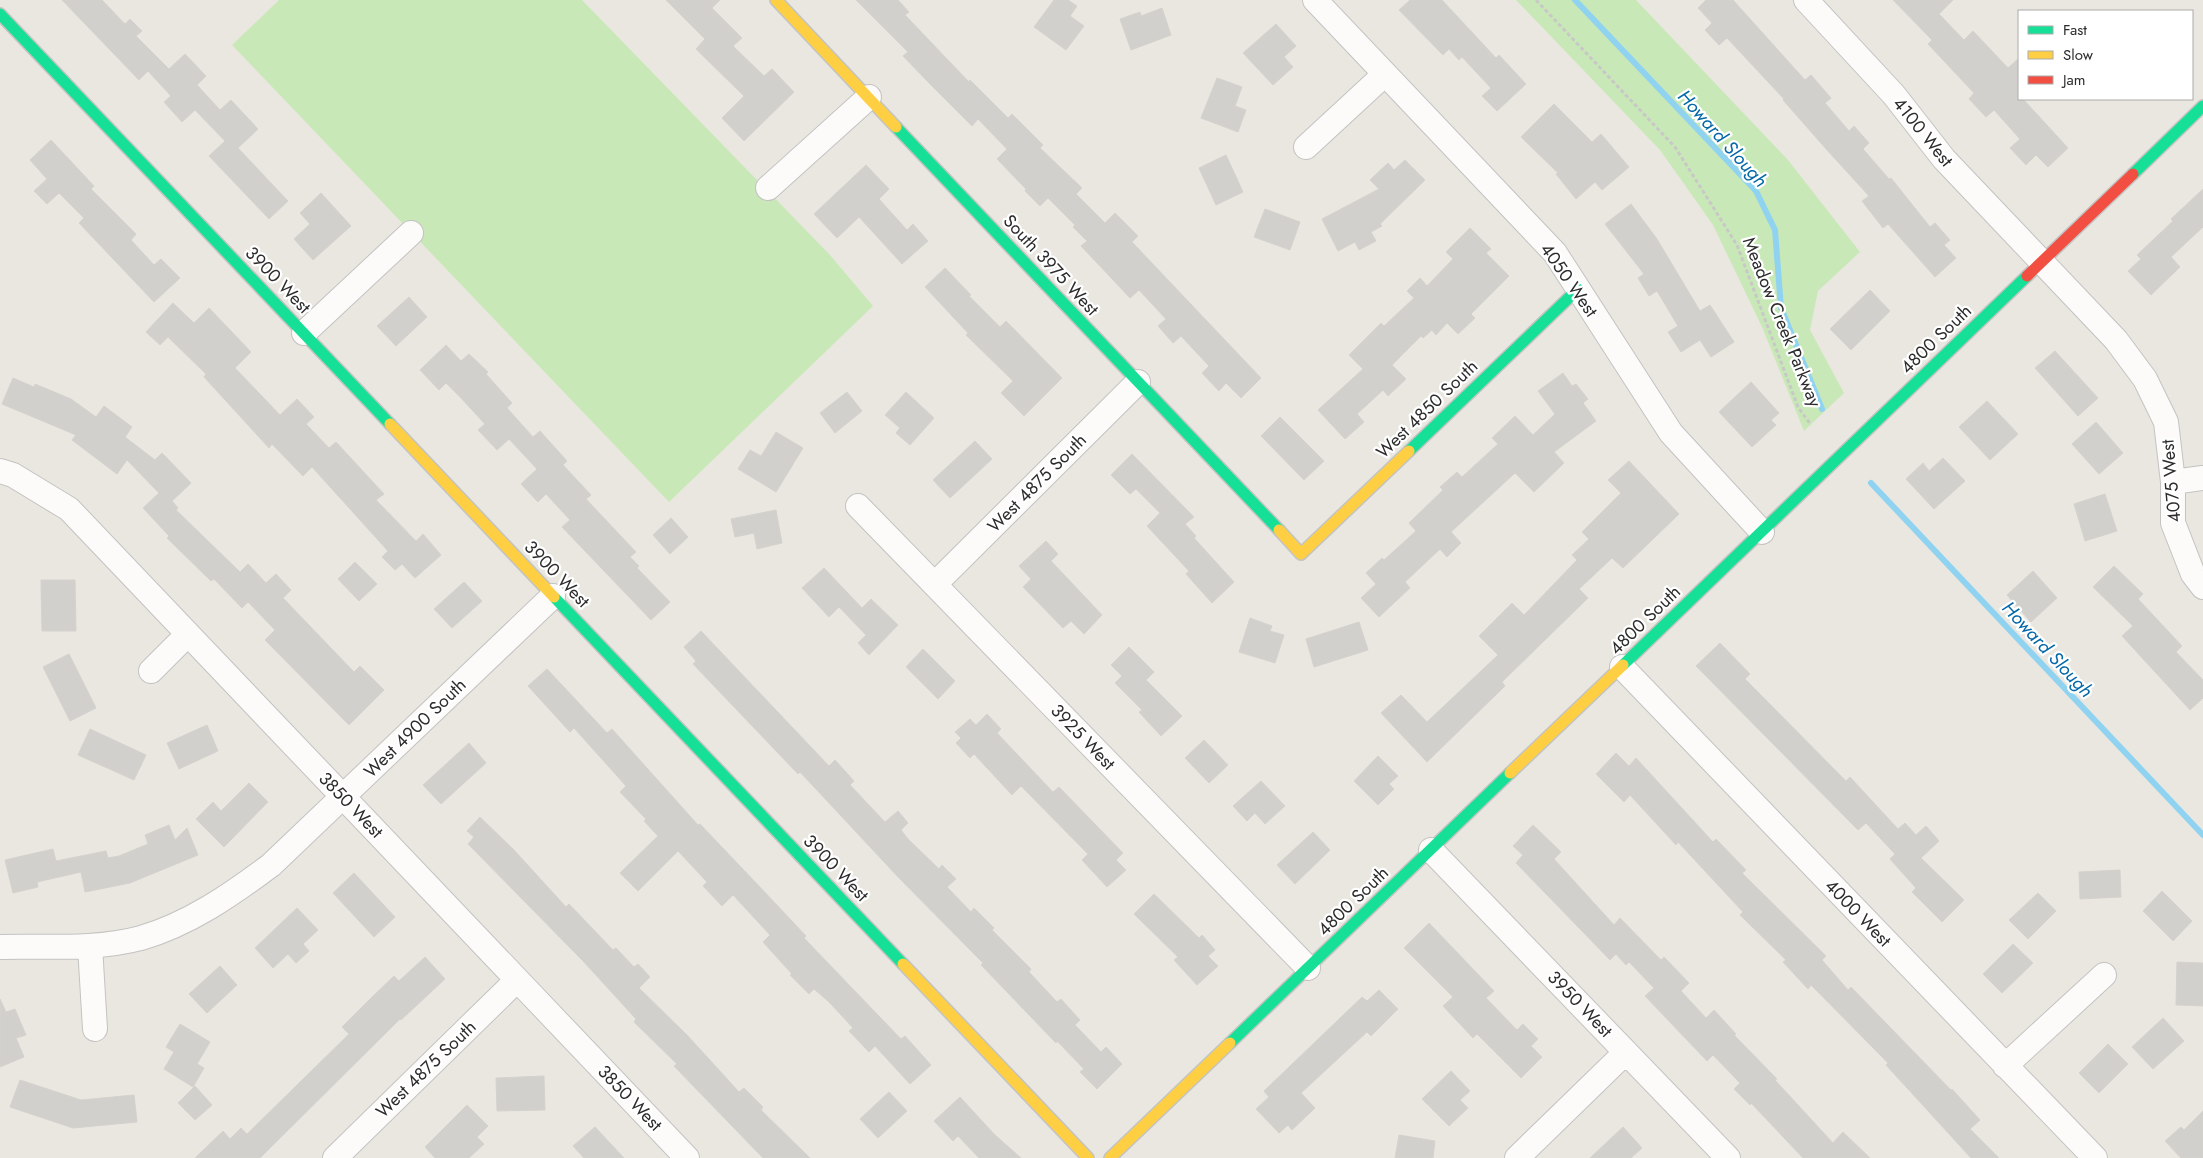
<svg xmlns="http://www.w3.org/2000/svg" width="2203" height="1158" font-family="Jost,sans-serif">
	<style>
		.green { fill: #c9e8b7 }
		.lines { fill: none; stroke-linecap: round; stroke-linejoin: round }
		.stream { stroke: #90d3f1; stroke-width: 6 }
		.building { fill: #d2d0cc; stroke: #d5d2cd }
		.street-casing { stroke: #c3c3c2; stroke-width: 26 }
		.fast-casing { stroke: #c3c3c2; stroke-width: 14 }
		.slow-casing { stroke: #c3c3c2; stroke-width: 14 }
		.jam-casing { stroke: #c3c3c2; stroke-width: 14 }
		.path { stroke: #c8c8c7; stroke-width: 3; stroke-dasharray: 4 2.5; stroke-linecap: butt }
		.street { stroke: #fcfbfa; stroke-width: 24 }
		.fast { stroke: #16e098; stroke-width: 11 }
		.slow { stroke: #ffcf43; stroke-width: 11 }
		.jam { stroke: #f24e42; stroke-width: 11 }
		.labels { text-anchor: middle; stroke-width: 4.5; stroke-linejoin: round; paint-order: stroke }
		.street-label { font-size: 18px; fill: #2c2c2c; stroke: #fff }
		.water-label { font-size: 19px; font-style: italic; fill: #0367a8; stroke: #fff }
	</style>
	<rect width="100%" height="100%" fill="#eae7e1"/>
	<path class="green" d="M279 0H582L830 255 873 306 669 502 232 45Z
		M1516 0H1636L1788 160 1860 252 1818 291 1810 330 1844 393 1804 431 1762 327 1713 225 1660 150Z"/>
	<g class="lines">
		<path class="stream" d="M1575 0 1756 191 1775 230 1781 308 1822 409
			M1871 483 2203 835"/>
	</g>
	<path class="building" d="M62 0H102L125 24 130 19 142 31 136 36 169 69 185 54 206 76 197 85 220 110 231 100 258 129 238 148 288 201 269 219 209 156 225 141 195 110 182 122 164 102 171 96 148 71 139 80Z
		M666 0H720L712 8 742 38 733 46 764 76 772 69 794 92 744 141 722 118 744 96 696 49 705 39Z
		M856 0H898L909 12 905 15 969 82 970 80 1008 118 1012 114 1043 145 1040 148 1082 188 1076 194 1105 223 1115 213 1138 236 1132 242 1261 378 1241 398 1226 383 1219 391 1202 373 1209 366 1181 336 1173 343 1158 326 1166 319 1139 290 1130 298 1081 246 1087 241 1073 227 1075 225 1048 198 1040 206 1025 191 1026 189 997 159 1007 149 978 119 972 126 932 86 903 56 908 52Z
		M1054 0H1068L1077 6 1070 16 1084 26 1066 50 1034 27Z
		M1410 0H1442L1496 58 1499 55 1526 84 1497 111 1482 96 1491 88 1462 57 1459 60 1449 49 1443 55 1399 10Z
		M1706 0H1733L1805 80 1811 75 1831 98 1825 103 1849 131 1854 126 1869 143 1863 149 1889 179 1891 178 1930 227 1935 223 1950 240 1944 245 1956 258 1935 277 1888 224 1883 228 1862 201 1869 196 1827 150 1783 100 1784 99 1727 38 1719 45 1705 30 1712 23 1698 8Z
		M1893 0H1953L1939 14 1964 40 1973 31 2008 68 2019 58V99H2023L2068 148 2048 167 2036 155 2026 165 2010 148 2020 139 1994 110 1986 117 1969 99 1974 93 1928 44 1932 40Z
		M1162 8 1171 35 1131 50 1120 19 1140 12 1141 16Z
		M1276 24 1296 46 1284 57 1293 67 1273 85 1243 53Z
		M1217 78 1242 87 1235 106 1246 110 1238 132 1201 118Z
		M1554 104 1592 142 1601 134 1629 167 1602 190 1595 182 1576 199 1556 174 1558 173 1521 137Z
		M51 140 94 186 91 189 136 234 131 240 154 265 161 259 180 278 154 302 79 223 84 218 59 193 47 204 34 191 47 179 30 160Z
		M1226 155 1243 192 1216 205 1199 168Z
		M1405 160 1425 180 1380 224 1382 226 1371 232 1376 241 1359 250 1355 242 1338 251 1322 219 1379 189 1370 180 1388 163 1394 170Z
		M866 165 889 189 879 199 907 230 913 224 928 241 902 264 859 217 837 238 814 214Z
		M2203 189V227L2171 257 2180 267 2151 295 2128 271 2141 259 2137 255 2173 221 2171 219Z
		M321 193 351 226 313 260 294 239 310 224 300 213Z
		M1631 204 1657 239 1700 311 1710 305 1734 342 1711 357 1700 340 1681 352 1668 332 1678 326 1657 291 1649 296 1638 278 1644 274 1605 224Z
		M1265 209 1300 222 1290 250 1254 237Z
		M1470 228 1491 249 1486 253 1509 276 1471 314 1475 318 1458 334 1447 323 1436 335 1432 330 1423 338 1421 336 1392 365 1406 379 1388 396 1383 390 1357 414 1364 422 1345 439 1318 410 1363 369 1349 355 1381 323 1384 326 1414 298 1407 291 1420 278 1427 286 1453 259 1446 252Z
		M945 268 971 295 969 296 1000 327 1006 321 1062 378 1024 416 1001 393 1013 381 966 335 968 333 925 287Z
		M1870 290 1890 311 1851 350 1830 329Z
		M409 297 427 317 396 346 377 326Z
		M173 303 194 323 209 308 251 352 235 368 280 415 297 399 314 417 306 424 329 448 336 442 384 494 376 500 416 541 423 534 441 555 415 578 402 564 395 570 382 557 388 551 312 467 303 476 272 444 269 448 204 377 206 374 168 337 160 345 146 332Z
		M446 345 461 361 469 354 488 372 486 374 512 403 507 408 533 437 540 431 567 461 563 465 591 495 586 499 636 552 630 557 639 566 637 568 670 602 651 620 562 527 570 520 546 494 538 502 521 484 537 469 509 439 497 450 478 430 485 424 461 398 446 383 439 390 420 370Z
		M2055 351 2098 398 2078 416 2035 368Z
		M1563 373 1572 386 1576 384 1588 399 1583 403 1596 421 1554 452 1564 463 1534 492 1515 473 1451 532 1461 543 1447 557 1440 549 1405 582 1410 588 1379 617 1361 598 1376 584 1366 573 1382 558 1384 560 1416 531 1409 523 1443 490 1440 487 1457 472 1462 477 1498 444 1492 438 1515 416 1533 435 1555 414 1538 391Z
		M13 378 34 387 35 384 71 399 96 417 104 406 132 427 125 437 155 460 162 453 191 483 172 501 178 508 176 510 240 572 248 564 266 583 276 574 291 590 283 598 354 672 360 666 384 690 349 725 265 640 275 630 248 602 242 608 214 579 211 581 167 538 169 536 143 508 159 493 127 460 117 474 72 440 76 435 2 404Z
		M1751 382 1779 413 1771 420 1776 425 1752 447 1719 412Z
		M847 392 862 411 835 433 820 413Z
		M906 392 934 418 910 445 896 433 900 428 885 415Z
		M1987 401 2018 434 1990 460 1959 427Z
		M1280 417 1324 461 1304 480 1261 436Z
		M2096 422 2123 453 2099 474 2072 444Z
		M776 432 803 448 776 492 738 469 750 450 761 456Z
		M975 441 992 459 950 498 933 480Z
		M1132 454 1194 517 1185 524 1196 536 1194 538 1234 582 1212 603 1186 574 1189 571 1147 526 1160 513 1136 489 1130 494 1111 475Z
		M1943 458 1965 481 1934 509 1906 479 1923 463 1929 471Z
		M1629 461 1679 514 1623 568 1612 558 1579 589 1588 598 1502 682 1505 686 1427 762 1381 713 1401 695 1427 722 1498 655 1479 636 1512 603 1524 615 1577 560 1572 555 1589 539 1582 532 1621 493 1608 480Z
		M2105 494 2117 531 2085 541 2074 504Z
		M776 510 782 543 757 549 754 533 735 537 731 519Z
		M671 518 688 537 670 554 653 535Z
		M1046 541 1058 554 1051 561 1102 615 1084 634 1071 621 1063 628 1023 587 1031 579 1019 566Z
		M355 562 377 584 359 601 338 579Z
		M2114 566 2143 594 2138 599 2182 646 2176 652 2203 680V698L2190 710 2122 636 2133 626 2093 587Z
		M824 568 862 608 871 599 898 625 869 655 858 643 866 635 839 607 829 617 802 588Z
		M2033 571 2057 598 2031 622 2007 595Z
		M41 580H75L76 631H42Z
		M464 582 482 601 452 628 434 609Z
		M1250 618 1272 626 1270 631 1284 635 1275 663 1239 652Z
		M1359 622 1368 650 1314 667 1306 639Z
		M701 631 829 766 835 760 854 781 850 785 885 822 898 811 908 823 901 830 908 839 939 869 942 865 956 879 947 887 971 912 974 908 994 928 992 930 1031 969 1029 972 1057 1002 1061 999 1080 1020 1075 1025 1101 1052 1106 1047 1122 1064 1097 1089 1080 1072 1084 1069 1057 1041 1056 1043 981 965 983 963 899 878 800 772 798 774 693 664 696 661 684 647Z
		M1720 643 1750 674 1745 679 1846 781 1850 777 1898 829 1905 823 1916 835 1926 826 1939 841 1921 858 1964 900 1942 922 1912 892 1916 888 1890 859 1895 854 1866 823 1858 830 1696 666Z
		M1129 647 1154 672 1146 680 1182 716 1161 736 1139 712 1142 710 1115 683 1122 676 1111 665Z
		M923 649 955 681 938 699 906 667Z
		M69 654 96 708 70 721 43 667Z
		M547 669 607 733 612 729 698 825 700 824 776 904 806 936 804 938 901 1039 905 1036 931 1065 910 1084 875 1046 869 1052 849 1031 853 1028 829 1002 814 989 809 994 790 975 792 974 763 942 770 935 733 895 722 906 703 886 707 882 678 851 638 891 620 873 658 836 644 821 646 819 620 792 626 786 574 728 570 732 528 686Z
		M987 714 1001 729 997 733 1053 792 1059 787 1123 853 1116 860 1126 870 1107 887 1082 860 1088 854 1021 786 1012 795 974 754 970 758 956 743 961 738 955 732 970 719 976 725Z
		M207 725 218 751 179 769 167 743Z
		M90 729 146 755 134 780 78 755Z
		M1204 740 1228 765 1209 783 1185 758Z
		M469 743 486 763 441 804 423 785Z
		M1616 753 1629 766 1636 758 1713 842 1716 839 1746 870 1742 873 1826 956 1822 960 1848 990 1851 987 1951 1090 1952 1089 1980 1120 1970 1129 1999 1158H1971L1886 1065 1888 1063 1811 985 1808 989 1783 962 1786 960 1740 915 1743 912 1678 842 1676 845 1630 795 1624 802 1596 774Z
		M1378 756 1398 776 1389 784 1394 789 1378 805 1354 781Z
		M1261 781 1285 806 1265 824 1255 813 1247 821 1233 806Z
		M249 783 268 802 224 847 196 819 213 802 221 811Z
		M480 817 514 850 566 907 569 904 613 950 616 948 634 967 638 964 650 977 639 988 687 1035 739 1092 744 1088 763 1107 761 1110 810 1158H763L701 1094 674 1066 677 1064 634 1022 636 1019 583 961 468 844 474 837 467 831Z
		M169 825 175 840 187 828 198 855 130 883 85 892 81 872 37 882 38 887 13 893 5 860 53 849 56 861 106 851 108 858 119 856 148 844 145 835Z
		M1533 825 1561 852 1554 859 1614 925 1620 918 1661 960 1664 957 1689 983 1681 991 1706 1018 1714 1010 1736 1034 1734 1035 1777 1079 1775 1080 1833 1143 1843 1132 1870 1158H1803L1751 1103 1750 1105 1734 1089 1740 1083 1713 1055 1707 1061 1645 996 1654 988 1629 962 1626 965 1616 954 1610 960 1516 863 1523 855 1513 846Z
		M1313 832 1330 850 1295 884 1277 865Z
		M2120 870 2121 897 2080 899 2079 872Z
		M354 873 395 917 374 937 333 893Z
		M2162 891 2192 921 2173 941 2143 911Z
		M2038 893 2056 911 2028 939 2009 920Z
		M1154 894 1199 938 1202 935 1215 950 1208 956 1218 966 1197 985 1174 960 1178 957 1134 914Z
		M297 908 318 930 303 944 309 951 296 963 288 954 273 968 255 948Z
		M1429 923 1494 991 1486 998 1517 1030 1523 1024 1538 1039 1531 1046 1542 1057 1521 1078 1477 1034 1473 1038 1443 1006 1453 997 1404 948Z
		M2013 944 2033 963 2002 993 1983 974Z
		M425 957 445 979 401 1020 400 1019 260 1158H195L223 1131 230 1139 241 1128 247 1134 349 1034 342 1027 368 1001 394 976 399 981Z
		M2177 962 2203 963V1006L2176 1005Z
		M220 966 237 985 207 1013 189 994Z
		M1379 990 1398 1009 1371 1036 1367 1032 1301 1093 1315 1108 1292 1130 1288 1125 1279 1133 1256 1109 1269 1097 1264 1091 1362 997 1367 1001Z
		M0 999 6 1012 15 1009 26 1035 16 1038 24 1057 0 1067Z
		M2163 1018 2184 1041 2153 1069 2132 1047Z
		M180 1024 210 1042 197 1064 204 1068 193 1087 164 1069 174 1052 166 1047Z
		M2108 1044 2128 1064 2099 1093 2079 1073Z
		M1451 1071 1470 1091 1460 1100 1468 1108 1449 1126 1422 1099Z
		M544 1076 545 1110 497 1111 496 1078Z
		M20 1080 81 1100 134 1095 137 1122 73 1128 10 1107Z
		M195 1086 212 1105 195 1120 178 1103Z
		M889 1092 907 1111 878 1138 860 1119Z
		M960 1097 994 1134 1021 1158H979L958 1136 953 1141 934 1121Z
		M467 1105 488 1126 477 1137 484 1144 469 1158H435L425 1147Z
		M2203 1111V1158H2181L2165 1141 2181 1127 2184 1130Z
		M595 1127 624 1158H584L573 1146Z
		M1623 1127 1642 1148 1631 1158H1590Z
		M1399 1135 1435 1141 1433 1158H1395Z"/>
	<g class="lines">
		<defs>
			<path id="street" d="M1315 0 1555 253 1671 433 1762 532
				M1806 0 1894 95 1944 159 2116 340 2145 379 2166 422 2173 482V523L2193 574 2203 587
				M1306 147 1385 74
				M768 188 869 97
				M304 333 411 233
				M0 471 13 475 69 509 687 1158
				M2173 482 2203 478
				M858 506 1308 968
				M935 584 1138 382
				M1622 667 2095 1158
				M151 671 188 634
				M1431 850 1728 1158
				M90 946 95 1029
				M0 947C47 946 96 950 141 938 189 924 231 895 271 865L553 596
				M2005 1066 2104 975
				M335 1158 517 980
				M1517 1158 1626 1052"/>
			<path id="fast" d="M0 14 390 424
				M896 127 1279 530
				M2133 174 2203 106
				M1409 451 1578 289
				M554 597 903 964
				M1623 665 2027 276
				M1230 1043 1510 773"/>
			<path id="slow" d="M776 0 896 127
				M390 424 554 597
				M1279 530 1301 554 1409 451
				M1510 773 1623 665
				M903 964 1088 1158
				M1110 1158 1230 1043"/>
			<path id="jam" d="M2027 276 2133 174"/>
		</defs>
		<use href="#street" class="street-casing"/>
		<use href="#fast" class="fast-casing"/>
		<use href="#slow" class="slow-casing"/>
		<use href="#jam" class="jam-casing"/>
		<path class="path" d="M1536 0 1675 147 1737 245 1798 407 1811 425"/>
		<use href="#street" class="street"/>
		<use href="#fast" class="fast"/>
		<use href="#slow" class="slow"/>
		<use href="#jam" class="jam"/>
	</g>
	<g class="labels">
		<g class="street-label">
			<text transform="translate(1923 132) rotate(51)" y="6">4100 West</text>
			<text transform="translate(1051 265) rotate(47)" y="6">South 3975 West</text>
			<text transform="translate(278 280) rotate(46)" y="6">3900 West</text>
			<text transform="translate(1569 280) rotate(55)" y="6">4050 West</text>
			<text transform="translate(1782 322) rotate(68)" y="6">Meadow Creek Parkway</text>
			<text transform="translate(1936 339) rotate(-44)" y="6">4800 South</text>
			<text transform="translate(1427 409) rotate(-44)" y="6">West 4850 South</text>
			<text transform="translate(2171 481) rotate(-95)" y="6">4075 West</text>
			<text transform="translate(1037 483) rotate(-45)" y="6">West 4875 South</text>
			<text transform="translate(557 574) rotate(46)" y="6">3900 West</text>
			<text transform="translate(1645 620) rotate(-44)" y="6">4800 South</text>
			<text transform="translate(415 728) rotate(-44)" y="6">West 4900 South</text>
			<text transform="translate(1083 737) rotate(46)" y="6">3925 West</text>
			<text transform="translate(351 805) rotate(46)" y="6">3850 West</text>
			<text transform="translate(836 868) rotate(46)" y="6">3900 West</text>
			<text transform="translate(1353 901) rotate(-44)" y="6">4800 South</text>
			<text transform="translate(1858 913) rotate(46)" y="6">4000 West</text>
			<text transform="translate(1580 1004) rotate(46)" y="6">3950 West</text>
			<text transform="translate(426 1069) rotate(-44)" y="6">West 4875 South</text>
			<text transform="translate(630 1098) rotate(46)" y="6">3850 West</text>
		</g>
		<g class="water-label">
			<text transform="translate(1723 138) rotate(48)" y="7">Howard Slough</text>
			<text transform="translate(2048 649) rotate(47)" y="7">Howard Slough</text>
		</g>
	</g>
	<rect x="2018" y="10" width="175" height="90" fill="#ffffff" stroke="#ababab"/>
	<rect x="2028" y="26" width="25" height="8" fill="#16e098" stroke="#ababab"/>
	<text x="2063" y="35" font-size="15" fill="#2c2c2c">Fast</text>
	<rect x="2028" y="51" width="25" height="8" fill="#ffcf43" stroke="#ababab"/>
	<text x="2063" y="60" font-size="15" fill="#2c2c2c">Slow</text>
	<rect x="2028" y="76" width="25" height="8" fill="#f24e42" stroke="#ababab"/>
	<text x="2063" y="85" font-size="15" fill="#2c2c2c">Jam</text>
</svg>
